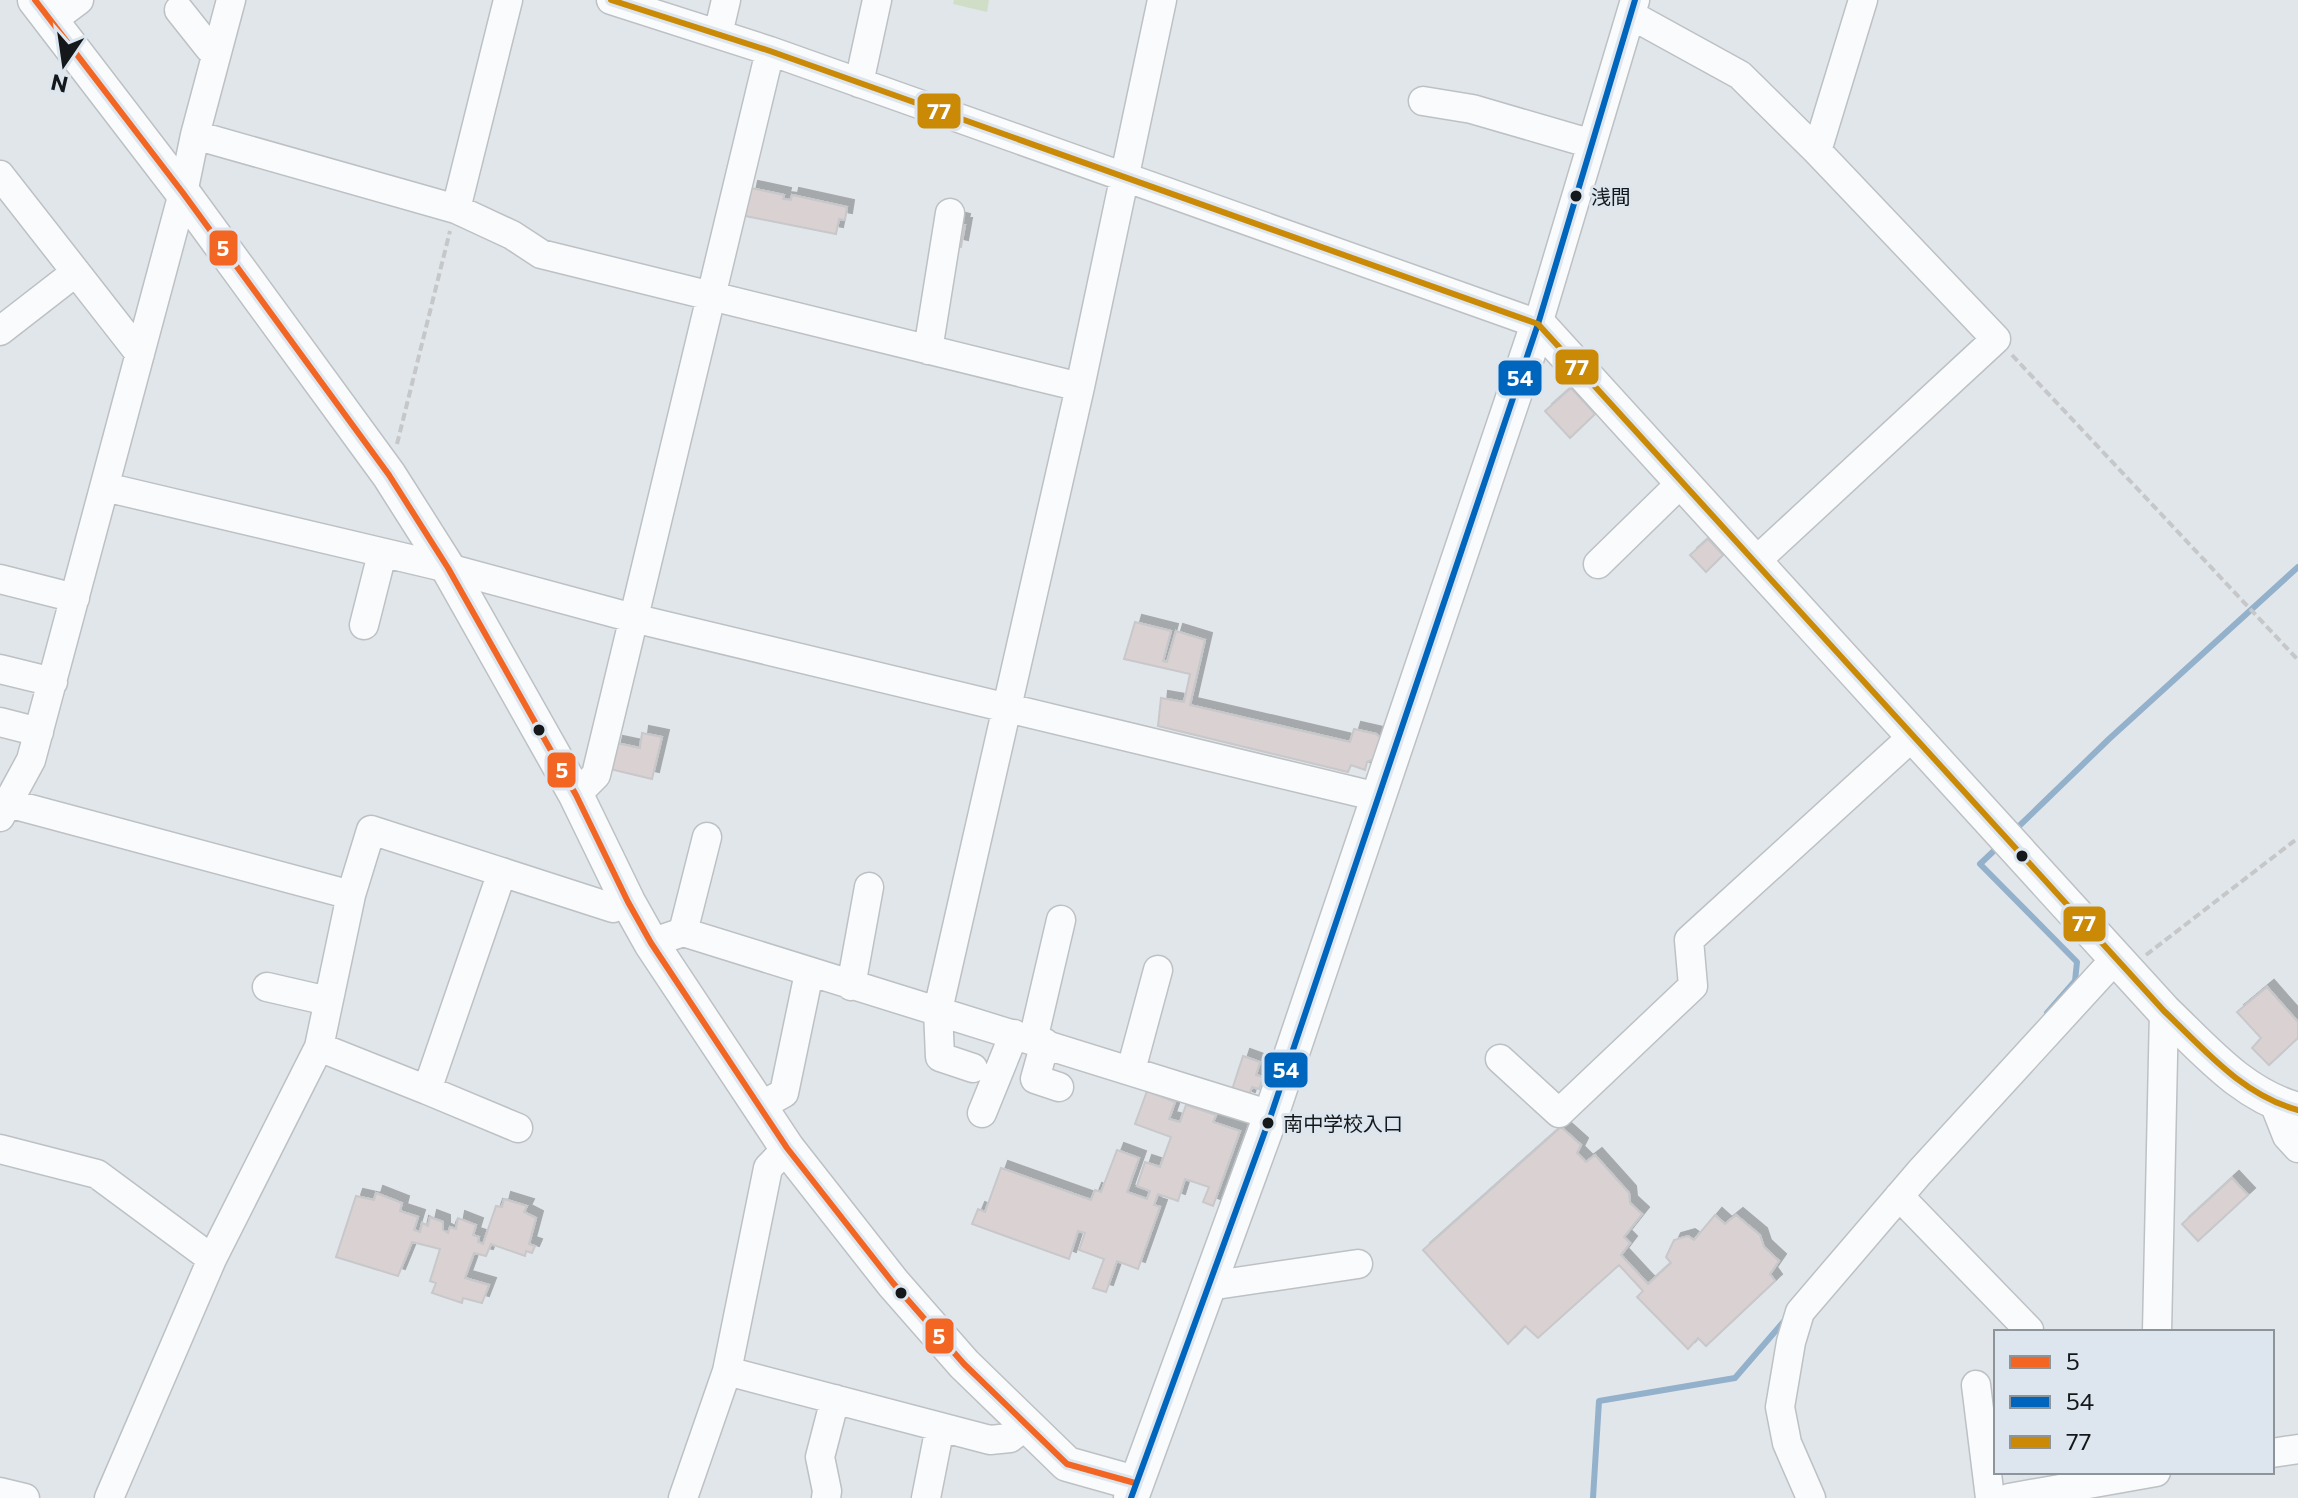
<svg xmlns="http://www.w3.org/2000/svg" width="2298" height="1498" font-family="Commissioner,'Noto Sans JP',sans-serif">
	<style>
		.green { fill: #d0dec7 }
		.lines { fill: none; stroke-linecap: round; stroke-linejoin: round }
		.stream { stroke: #94b1cc; stroke-width: 6 }
		.building { fill: #dad1d2; stroke: #c8c8ca; stroke-width: 2; filter: url(#shadow) }
		.minor-casing { stroke: #bdc1c4; stroke-width: 31 }
		.major-casing { stroke: #bdc1c4; stroke-width: 37 }
		.path { stroke: #c5c7c8; stroke-width: 4; stroke-dasharray: 8 4; stroke-linecap: butt }
		.minor { stroke: #fafbfc; stroke-width: 28 }
		.major { stroke: #fafbfc; stroke-width: 34 }
		.bus-1-casing { stroke: #dde6ef; stroke-width: 12 }
		.bus-2-casing { stroke: #dde6ef; stroke-width: 12 }
		.bus-3-casing { stroke: #dde6ef; stroke-width: 12 }
		.bus-1 { stroke: #f26522; stroke-width: 6 }
		.bus-2 { stroke: #0065bd; stroke-width: 6 }
		.bus-3 { stroke: #ca8a05; stroke-width: 6 }
		.bus-dot { fill: #14181a; stroke: #dde6ef; stroke-width: 3 }
		.labels { text-anchor: middle; stroke-width: 6; stroke-linejoin: round; paint-order: stroke }
		.bus-label { font-size: 20px; fill: #14181a; stroke: #dde6ef; text-anchor: start }
		.line-badge { stroke: #dde6ef; stroke-width: 3 }
		.badge-label { font-size: 22px; text-anchor: middle; font-weight: bold; fill: #fff }
	</style>
	<defs>
		<filter id="shadow"><feDropShadow dx="7" dy="-7" stdDeviation="0" flood-color="#0004"/></filter>
	</defs>
	<rect width="100%" height="100%" fill="#e1e6eb"/>
	<path class="green" d="M954 0H989L987 12 953 4Z"/>
	<g class="lines">
		<path class="stream" d="M2015 830 2109 739 2298 567
			M1999 846 1980 864 2077 962 2075 981 2047 1013
			M1593 1498 1599 1401 1735 1378 1785 1320"/>
	</g>
	<path class="building" d="M751 188 784 195 783 199 791 200 792 195 847 207 845 220 839 219 836 234 745 216Z
		M955 219 963 221 962 225H965L961 247 948 244Z
		M1571 388 1595 414 1570 438 1545 411Z
		M1708 539 1723 555 1706 572 1690 555Z
		M1135 622 1171 631 1163 661 1167 662 1176 631 1205 640 1190 705 1350 742 1354 729 1376 734 1383 740 1378 757 1367 762 1365 770 1351 765 1348 772 1158 726 1161 698 1184 702 1190 674 1124 659Z
		M642 733 662 737 652 779 610 769 616 743 640 748Z
		M2267 987 2298 1022V1038L2269 1065 2252 1048 2261 1038 2237 1012Z
		M1243 1056 1260 1062 1256 1075 1263 1077 1259 1089 1252 1087 1248 1099 1231 1093Z
		M1147 1091 1175 1102 1169 1119 1180 1122 1186 1105 1216 1115 1213 1122 1240 1131 1213 1206 1203 1202 1209 1187 1185 1179 1178 1201 1158 1194 1154 1205 1160 1207 1138 1269 1117 1261 1106 1292 1093 1288 1104 1259 1079 1250 1085 1233 1078 1231 1069 1259 972 1224 978 1209 985 1212 1001 1168 1091 1200 1095 1190 1101 1192 1117 1150 1139 1158 1127 1192 1147 1199 1150 1191 1137 1186 1145 1162 1160 1167 1171 1137 1135 1124Z
		M1561 1127 1581 1145 1577 1153 1586 1162 1595 1155 1629 1193 1630 1203 1642 1214 1624 1237 1630 1243 1621 1255 1648 1284 1671 1263 1666 1257 1674 1240 1688 1236 1694 1240 1715 1215 1725 1224 1736 1215 1760 1235 1764 1247 1779 1261 1770 1274 1775 1281 1706 1346 1698 1338 1688 1349 1637 1297 1643 1291 1619 1265 1538 1338 1525 1326 1508 1344 1423 1250Z
		M2232 1178 2248 1195 2198 1241 2182 1224Z
		M376 1193 402 1203 400 1211 418 1217 414 1230 420 1232 422 1223 428 1226 430 1217 443 1222V1230L448 1233 450 1227 456 1229 458 1218 476 1225 473 1235 479 1237 478 1242 483 1244 496 1206 502 1207 504 1199 527 1206 524 1212 536 1218 529 1244 535 1246 532 1253 526 1251 525 1256 491 1244 486 1256 474 1253 465 1278 489 1285 482 1303 463 1298 462 1303 432 1293 436 1283 430 1281 440 1249 412 1242 398 1276 336 1257 356 1196 374 1200Z"/>
	<g class="lines">
		<defs>
			<path id="minor" d="M611 0 770 51 1538 324 1635 0
				M179 10 210 49 217 51
				M1631 15 1740 75 1817 151 1996 339 1755 562
				M51 21 79 0
				M718 34 726 0
				M859 83 877 0
				M1423 101 1472 109 1592 144
				M195 135 456 209 512 235 541 254 1080 387
				M1817 151 1863 0
				M0 175 140 354
				M456 209 508 0
				M0 331 76 272
				M928 350 950 213
				M105 487 448 568 633 618 1378 797
				M1598 564 1682 482
				M0 579 75 598
				M364 625 382 554
				M0 669 53 682
				M0 722 39 732
				M576 795 596 775 770 51
				M8 803 351 895
				M0 817 31 760 183 193 195 135 231 0
				M683 932 707 837
				M651 943 683 932 1271 1115
				M851 986 869 887
				M267 987 328 1001
				M1033 1040 1061 920
				M1045 1043 1035 1079 1059 1087
				M319 1047 427 1090 502 872
				M1500 1059 1559 1113 1693 986 1689 940 1913 736
				M973 1068 940 1057 938 1010 1080 387 1162 0
				M1131 1070 1158 970
				M427 1090 518 1128
				M2274 1103 2287 1136 2298 1148
				M759 1107 784 1093 809 973
				M982 1113 1014 1034
				M0 1149 97 1174 212 1259
				M1899 1196 2029 1330
				M1209 1286 1358 1264
				M2157 1332 2164 1011
				M727 1371 990 1440 1010 1438 1028 1424
				M1976 1385 1990 1498
				M2272 1453 2298 1449
				M0 1492 25 1498
				M109 1498 212 1259 319 1047 351 895 371 830 613 908 628 902
				M683 1498 727 1371 768 1168 787 1148
				M826 1498 827 1491 820 1457 835 1399
				M926 1498 940 1427
				M1811 1498 1787 1443 1780 1407 1791 1342 1800 1312 1919 1173 2116 958
				M2009 1498 2156 1472"/>
			<path id="major" d="M35 0 183 193 389 475 448 568 576 795 628 902 651 943 787 1148 893 1283 964 1364 1067 1464 1135 1483
				M1131 1498 1271 1115 1538 324 2164 1011C2205 1050 2242 1095 2298 1110"/>
		</defs>
		<use href="#minor" class="minor-casing"/>
		<use href="#major" class="major-casing"/>
		<path class="path" d="M2012 355 2298 660
			M397 444 450 231
			M2146 955 2298 838"/>
		<use href="#minor" class="minor"/>
		<use href="#major" class="major"/>
		<defs>
			<path id="bus-1" d="M35 0 183 193 389 475 448 568 576 795 628 902 651 943 787 1148 893 1283 964 1364 1067 1464 1135 1483"/>
			<path id="bus-2" d="M1131 1498 1271 1115 1538 324 1635 0"/>
			<path id="bus-3" d="M611 0 770 51 1538 324 2164 1011C2205 1050 2242 1095 2298 1110"/>
		</defs>
		<use href="#bus-1" class="bus-1-casing"/>
		<use href="#bus-2" class="bus-2-casing"/>
		<use href="#bus-3" class="bus-3-casing"/>
		<use href="#bus-1" class="bus-1"/>
		<use href="#bus-2" class="bus-2"/>
		<use href="#bus-3" class="bus-3"/>
	</g>
	<g class="bus-dot">
		<circle cx="1576" cy="196" r="7"/>
		<circle cx="539" cy="730" r="7"/>
		<circle cx="2022" cy="856" r="7"/>
		<circle cx="1268" cy="1123" r="7"/>
		<circle cx="901" cy="1293" r="7"/>
	</g>
	<g class="labels">
		<g class="bus-label">
			<text x="1591" y="204">浅間</text>
			<text x="1283" y="1131">南中学校入口</text>
		</g>
	</g>
	<g class="line-badge">
		<rect x="916" y="92" width="46" height="38" rx="8" fill="#ca8a05"/>
		<rect x="208" y="229" width="31" height="38" rx="8" fill="#f26522"/>
		<rect x="1554" y="348" width="46" height="38" rx="8" fill="#ca8a05"/>
		<rect x="1497" y="359" width="46" height="38" rx="8" fill="#0065bd"/>
		<rect x="546" y="751" width="31" height="38" rx="8" fill="#f26522"/>
		<rect x="2062" y="905" width="45" height="38" rx="8" fill="#ca8a05"/>
		<rect x="1263" y="1051" width="46" height="38" rx="8" fill="#0065bd"/>
		<rect x="924" y="1317" width="31" height="38" rx="8" fill="#f26522"/>
	</g>
	<g class="badge-label">
		<text x="939" y="119">77</text>
		<text x="223" y="256">5</text>
		<text x="1577" y="375">77</text>
		<text x="1520" y="386">54</text>
		<text x="562" y="778">5</text>
		<text x="2084" y="931">77</text>
		<text x="1286" y="1078">54</text>
		<text x="939" y="1344">5</text>
	</g>
	<rect x="1994" y="1330" width="280" height="144" fill="#dde6ef" stroke="#8d949a" stroke-width="2"/>
	<rect x="2010" y="1356" width="40" height="12" fill="#f26522" stroke="#8d949a" stroke-width="2"/>
	<text x="2066" y="1370" font-size="24" fill="#14181a">5</text>
	<rect x="2010" y="1396" width="40" height="12" fill="#0065bd" stroke="#8d949a" stroke-width="2"/>
	<text x="2066" y="1410" font-size="24" fill="#14181a">54</text>
	<rect x="2010" y="1436" width="40" height="12" fill="#ca8a05" stroke="#8d949a" stroke-width="2"/>
	<text x="2066" y="1450" font-size="24" fill="#14181a">77</text>
	<g transform="translate(64 64) rotate(193)" stroke="#dde6ef" stroke-width="6" paint-order="stroke">
	<path d="M0-6L14 30L0 20L-14 30Z" fill="#14181a"/>
	<text y="-12" font-size="22" font-weight="bold" text-anchor="middle" fill="#14181a">N</text>
	</g>
</svg>
